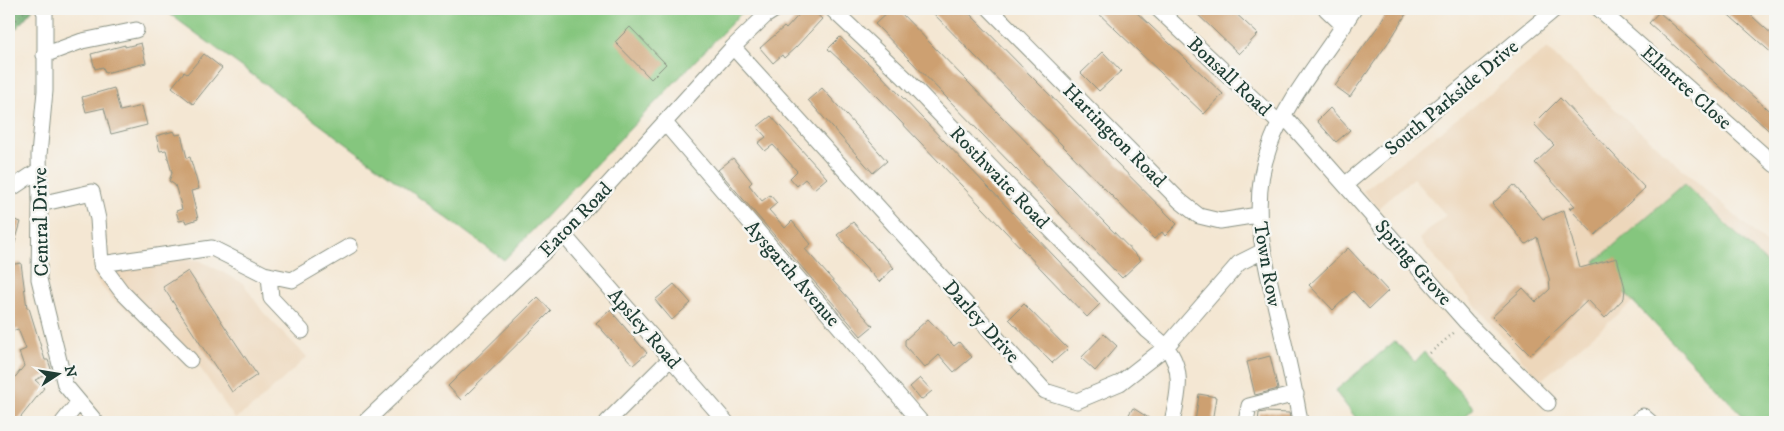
<svg xmlns="http://www.w3.org/2000/svg" width="1784" height="431" font-family="'IM FELL DW Pica',serif">
	<style>
		.built { fill: #edd7bb }
		.green { fill: #85c67e; stroke: #528259 }
		.forest { fill: #6cab6d; stroke: #467450 }
		.building { fill: #cda071 }
		.lines { fill: none; stroke-linecap: round; stroke-linejoin: round }
		.minor-casing { stroke: #8a9284; stroke-width: 17 }
		.path { stroke: #8a9284; stroke-width: 2.5; stroke-dasharray: 1 4; stroke-linecap: butt }
		.minor { stroke: #fff; stroke-width: 15 }
		.labels { text-anchor: middle; stroke-width: 5; stroke-linejoin: round; paint-order: stroke }
		.street-label { font-size: 20px; fill: #1f3d34; stroke: #f6f6f2 }
	</style>
	<rect width="100%" height="100%" fill="#f6f6f2"/>
	<filter id="ink" filterUnits="userSpaceOnUse"><feTurbulence type="fractalNoise" baseFrequency=".02" numOctaves="2"/><feDisplacementMap in="SourceGraphic" scale="10" xChannelSelector="R" yChannelSelector="G"/><feConvolveMatrix kernelMatrix="1 2 1 2 8 2 1 2 1" color-interpolation-filters="sRGB"/></filter>
	<filter id="wash" filterUnits="userSpaceOnUse"><feTurbulence type="fractalNoise" baseFrequency=".0096" numOctaves="4" result="noise"/><feDisplacementMap in="SourceGraphic" scale="20" xChannelSelector="R" yChannelSelector="G"/><feGaussianBlur stdDeviation="1.12" result="paint"/><feColorMatrix in="noise" values="0 0 0 0 0 0 0 0 0 0 0 0 0 0 0 0 0 1.4 0 .05"/><feComposite in="paint" operator="in"/></filter>
	<g filter="url(#wash)">
		<rect width="100%" height="100%" fill="#f4e7d3"/>
		<path class="built" d="M1547 49 1775 251V422L1635 300 1540 381 1419 239 1446 215 1413 178 1378 208 1363 191Z
			M181 258 199 260 243 283 263 312 307 357 256 404 235 419 186 347 149 320 129 311 111 298 94 277 103 272Z"/>
		<path class="green" d="M163 9H743L744 10 504 260Z
			M1684 184 1775 271V422H1749L1595 262Z
			M1395 341 1415 362 1424 352 1474 408 1459 422H1359L1335 391Z"/>
		<path class="forest" d="M9 9H33L9 37Z"/>
		<g id="blocks">
			<path class="building" d="M804 9H811L822 19 796 47 784 58 782 55 773 63 760 48 784 27 786 29Z
				M891 9H897L1141 260 1122 278 875 24Z
				M929 9H965L1177 224 1165 236 1162 232 1154 239Z
				M1094 9H1133L1223 94 1204 114Z
				M1192 9H1231L1258 34 1239 54Z
				M1388 9H1409L1394 34 1350 97 1335 86 1379 25Z
				M1722 9H1744L1775 37V56Z
				M1659 12 1775 116V136L1649 23Z
				M630 27 666 64 651 79 615 42Z
				M840 37 878 72 1100 304 1087 317 857 76 828 49Z
				M141 43 146 63 105 73 103 67 95 69 91 54 125 45V47Z
				M1103 52 1121 71 1099 91 1081 73Z
				M204 54 222 68 193 104 172 87 184 72 187 74Z
				M114 88 120 111 142 106 147 125 111 134 104 108 86 112 82 97Z
				M822 88 887 161 873 173 808 100Z
				M1560 98 1645 188 1595 235 1569 208 1575 206 1535 163 1554 145 1534 124Z
				M1330 108 1350 130 1336 142 1317 121Z
				M771 116 827 178 814 189 805 179 797 186 790 178 797 171 773 145 765 151 758 143 766 137 757 127Z
				M174 131 176 135 181 134 187 158 190 157 199 189 191 191 198 219 186 223 185 220 179 221 176 211 182 209 175 185 169 181 172 173 166 150 160 151 156 136Z
				M733 158 752 182 749 185 762 201 770 195 777 203 769 210 785 228 792 221 796 226 811 244 805 249 873 326 861 336 718 170Z
				M1514 185 1543 219 1564 210 1580 268 1617 258 1625 288 1624 298 1605 318 1588 300 1530 355 1492 317 1523 288 1536 302 1550 289 1549 278 1537 237 1526 244 1492 204Z
				M9 218 21 222 12 253 9 252Z
				M853 222 894 268 879 282 837 235Z
				M1348 248 1388 291 1369 309 1353 291 1333 310 1309 285Z
				M21 263 27 308H29L45 360H48L52 372 35 380 44 388 17 422H9V385L24 366 19 352 26 349 18 329 9 332V265Z
				M188 271 257 375 232 392 163 287Z
				M674 284 691 303 672 320 655 300Z
				M538 297 551 311 461 400 448 386Z
				M1024 304 1068 349 1052 363 1009 319Z
				M610 310 647 353 633 365 596 323Z
				M928 319 954 346 959 342 972 357 954 372 939 355 925 368 905 346V340Z
				M1104 334 1117 346 1095 371 1081 358Z
				M1270 356 1278 389 1255 395 1247 362Z
				M920 378 932 391 921 400 910 387Z
				M1199 394 1216 397 1212 422H1195Z
				M1133 408 1155 422H1124Z
				M1265 412 1289 413 1291 422H1258L1259 413Z"/>
		</g>
	</g>
	<g filter="url(#ink)">
		<use href="#blocks" fill-opacity="0" stroke="#8a9284" stroke-width="1"/>
		<g class="lines">
			<defs>
				<path id="minor" d="M43 9 45 13V91L39 155 40 204 39 279 65 385 96 422
					M832 9 904 77 1148 331C1154 336 1161 341 1166 347 1185 370 1178 396 1172 422
					M990 9 1180 201 1199 216 1220 221 1258 215
					M1158 9 1280 124
					M1326 9 1344 26
					M1599 9 1775 165
					M733 47 1045 391 1077 401 1120 383 1166 347 1239 263 1263 251
					M44 55 82 41 136 30
					M1284 116 1466 322 1548 403
					M665 123 921 422
					M1346 184 1555 9
					M9 190 39 170
					M40 204 92 192 98 219 101 264 212 248 264 274 292 280 350 246
					M563 234 726 422
					M101 264 122 292 190 360
					M269 275 271 298 302 331
					M63 422 79 402
					M365 422 563 234 733 47 765 16 776 9
					M607 422 671 358
					M1246 422 1249 406 1296 394
					M1300 422C1294 382 1284 343 1275 304 1262 250 1250 201 1269 148 1287 97 1326 55 1354 9
					M1636 422 1643 416 1650 422"/>
			</defs>
			<use href="#minor" class="minor-casing"/>
			<path class="path" d="M9 27 27 9
				M1430 353 1456 331"/>
			<use href="#minor" class="minor"/>
		</g>
	</g>
	<g class="labels">
		<g class="street-label">
			<text transform="translate(1230 76) rotate(43)" y="7">Bonsall Road</text>
			<text transform="translate(1687 87) rotate(42)" y="7">Elmtree Close</text>
			<text transform="translate(1451 97) rotate(-40)" y="7">South Parkside Drive</text>
			<text transform="translate(1115 135) rotate(45)" y="7">Hartington Road</text>
			<text transform="translate(1000 177) rotate(46)" y="7">Rosthwaite Road</text>
			<text transform="translate(575 219) rotate(-46)" y="7">Eaton Road</text>
			<text transform="translate(40 222) rotate(-91)" y="7">Central Drive</text>
			<text transform="translate(1414 262) rotate(49)" y="7">Spring Grove</text>
			<text transform="translate(1268 264) rotate(80)" y="7">Town Row</text>
			<text transform="translate(793 273) rotate(49)" y="7">Aysgarth Avenue</text>
			<text transform="translate(982 321) rotate(48)" y="7">Darley Drive</text>
			<text transform="translate(645 328) rotate(49)" y="7">Apsley Road</text>
		</g>
	</g>
	<rect width="1784" height="431" fill="none" stroke="#f6f6f2" stroke-width="30"/>
	<g transform="translate(58 374) rotate(78)" stroke="#f6f6f2" stroke-width="4" paint-order="stroke">
	<path d="M0-4L9 19L0 12L-9 19Z" fill="#1f3d34"/>
	<text y="-8" font-size="14" font-weight="bold" text-anchor="middle" fill="#1f3d34">N</text>
	</g>
</svg>
